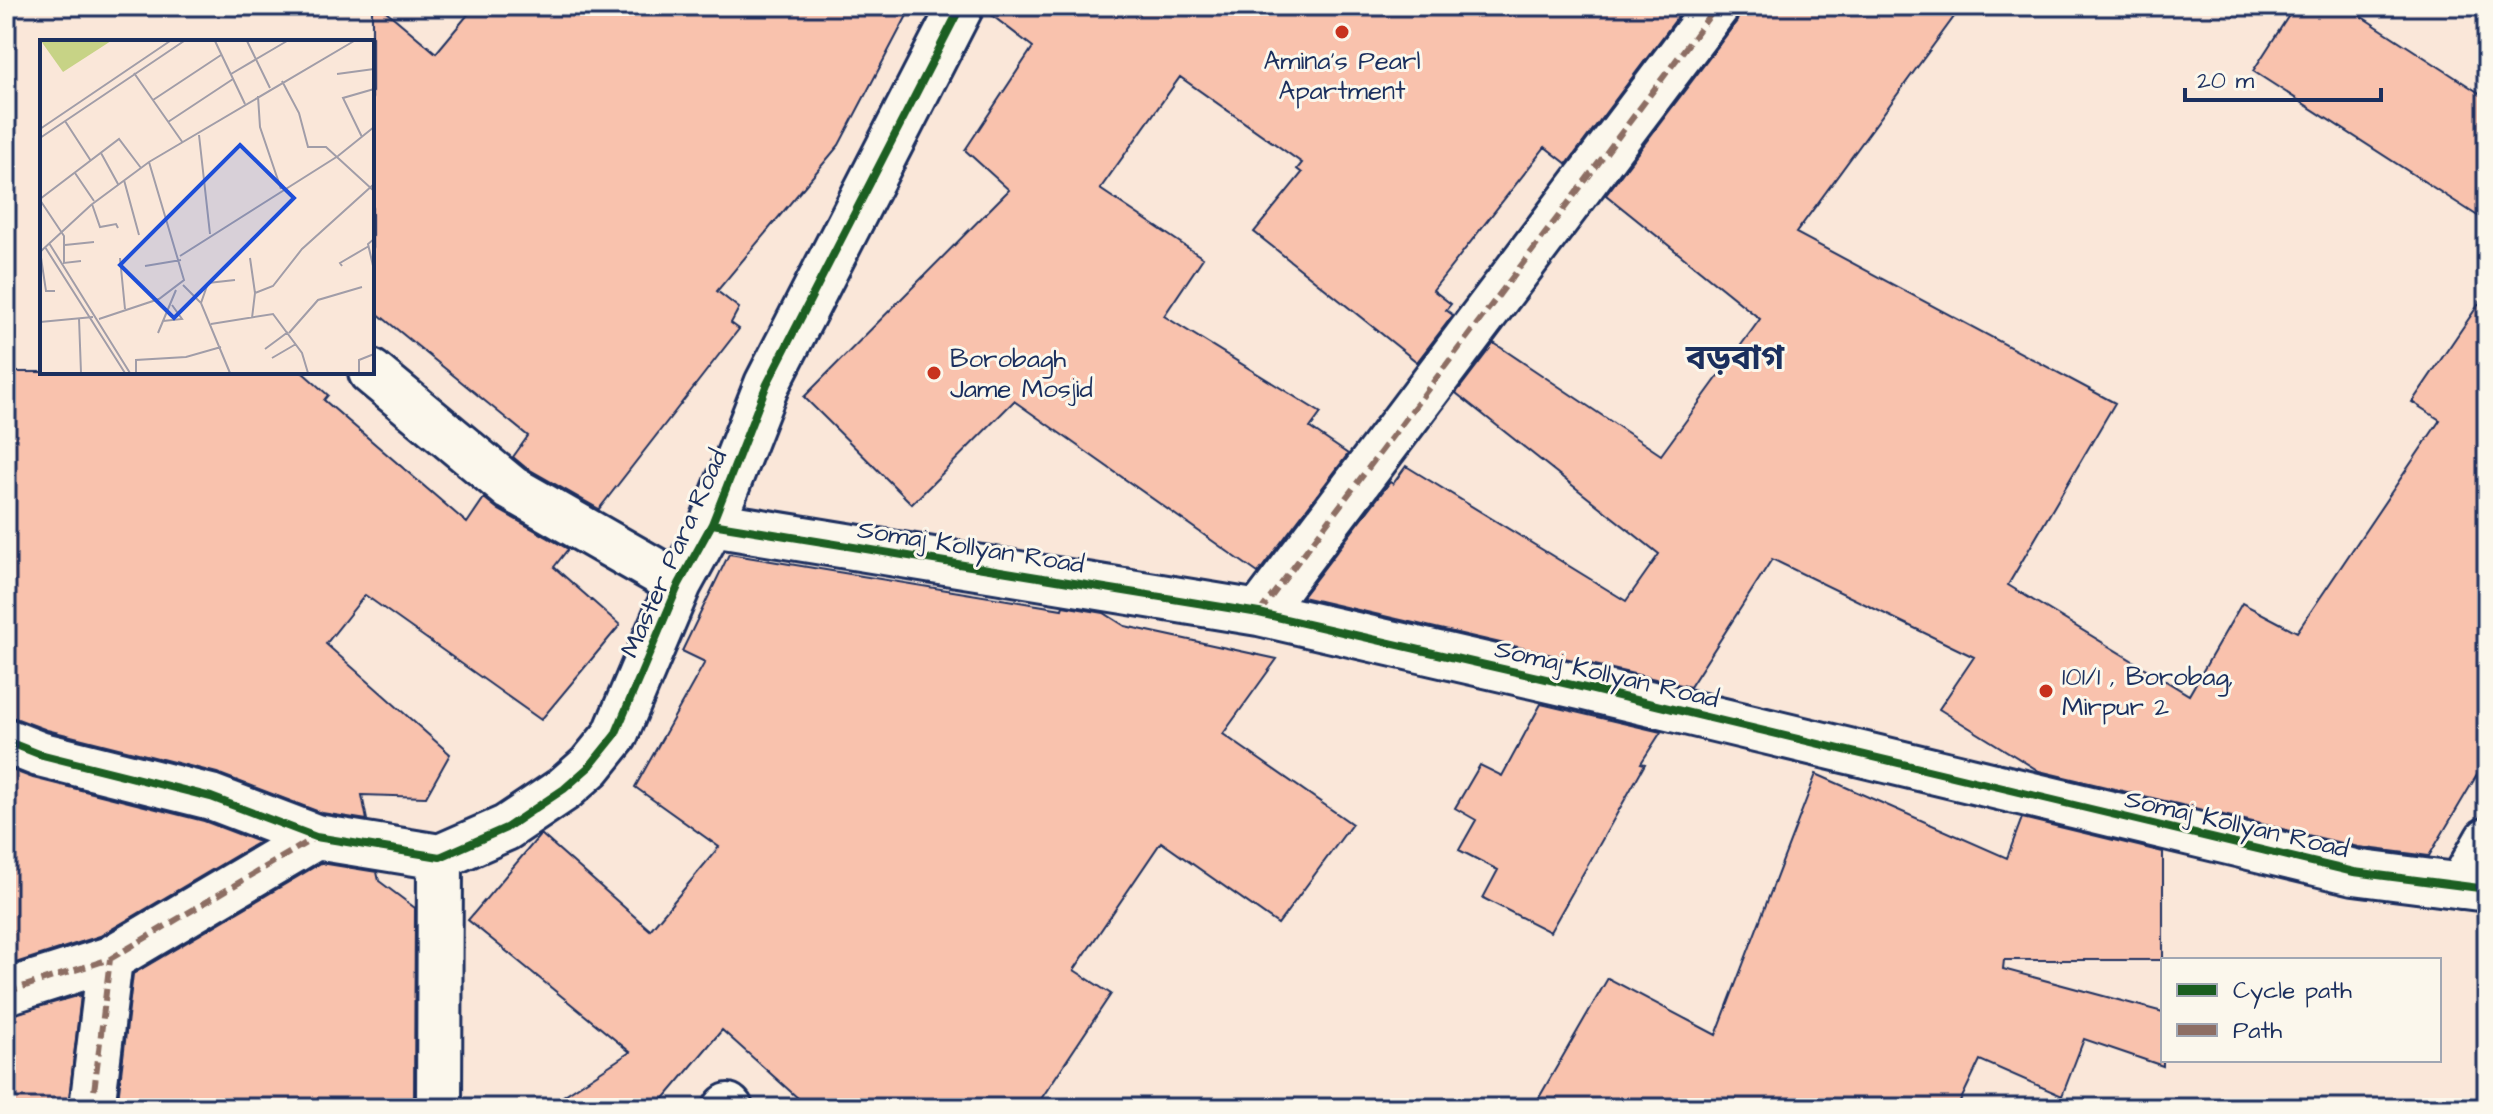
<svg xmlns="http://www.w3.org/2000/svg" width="2493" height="1114" font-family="'Architects Daughter','Noto Sans Bengali',sans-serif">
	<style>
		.building { fill: #f9c2ad; stroke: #1b2f5e; stroke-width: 2 }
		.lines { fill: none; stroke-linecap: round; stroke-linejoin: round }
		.minor-casing { stroke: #1b2f5e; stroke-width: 50 }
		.minor { stroke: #fbf7ec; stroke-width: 44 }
		.quiet { stroke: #8d6e63; stroke-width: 6; stroke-dasharray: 12 6; stroke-linecap: butt }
		.cycleway-casing { stroke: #fbf7ec; stroke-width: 13 }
		.cycleway { stroke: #1b5e20; stroke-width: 8 }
		.poi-dot { fill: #c8321e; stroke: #fbf7ec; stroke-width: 3 }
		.labels { text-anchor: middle; stroke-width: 6; stroke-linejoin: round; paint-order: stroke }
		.poi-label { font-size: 26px; fill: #1b2f5e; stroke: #fbf7ec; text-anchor: start }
		.street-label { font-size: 26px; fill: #1b2f5e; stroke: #fbf7ec }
		.district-label { font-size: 34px; font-weight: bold; fill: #1b2f5e; stroke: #fbf7ec }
		.inset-road { fill: none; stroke: #a19da8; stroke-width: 2 }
		.view { fill: #1d4ed8; fill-opacity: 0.15; stroke: #1d4ed8; stroke-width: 4 }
		.inset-edge { fill: none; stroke: #1b2f5e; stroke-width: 4 }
	</style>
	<rect width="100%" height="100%" fill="#fae7d9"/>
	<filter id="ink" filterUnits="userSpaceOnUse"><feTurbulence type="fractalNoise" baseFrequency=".0125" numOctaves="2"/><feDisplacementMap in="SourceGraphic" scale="16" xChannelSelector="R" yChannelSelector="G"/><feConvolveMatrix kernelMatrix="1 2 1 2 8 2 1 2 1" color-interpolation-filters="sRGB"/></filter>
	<g filter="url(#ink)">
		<path class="building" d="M372 6H380L436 53 475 6H912L839 145 717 291 739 308 731 323 739 329 599 509 525 467 513 457 528 436 372 309Z
			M986 6H1686L1567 164 1545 147 1433 290 1451 304 1446 310 1453 315 1417 362 1254 232 1302 173 1297 169 1302 163 1180 77 1100 189 1203 258 1164 316 1321 413 1310 428 1348 454 1258 573 1014 401 912 504 804 397 1009 190 965 150 1033 47 985 10Z
			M1741 6H1962L1796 233 2115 403 2008 585 2189 695 2242 603 2297 632 2440 420 2412 402 2487 292V758L2429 856 2358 847 2039 771 1939 709 1974 657 1772 559 1690 687 1302 597 1390 482 1393 484 1406 466 1626 601 1659 554 1456 393 1494 343 1661 455 1760 319 1606 195 1737 21Z
			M2295 6H2345L2487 98V222L2253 71Z
			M6 372H302L328 395 324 400 467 523 484 498 499 510 568 549 554 567 620 625 541 720 365 595 326 644 450 754 426 797 362 795 367 820 322 813 217 773 47 730 15 718 6 717Z
			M729 554 1062 609 1063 606 1104 613 1125 626 1277 659 1223 734 1352 824 1278 924 1161 842 1074 970 1111 994 1035 1108H809L722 1030 656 1108H545L630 1052 468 920 541 834 650 930 719 847 635 787 705 662 682 651Z
			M1541 704 1661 732 1641 763 1645 764 1550 932 1483 898 1498 870 1459 850 1476 820 1455 808 1480 765 1502 776Z
			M6 768 33 778 204 821 259 842 100 936 6 966Z
			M1816 774 2007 858 2022 818 2163 852V960H2004L2003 969 2163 1012V1066L2084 1039 2062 1096 1980 1060 1957 1108H1533L1608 978 1716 1035Z
			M321 863 377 872 379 881 415 908 414 1108H117L133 974Z
			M81 995 68 1108H6V1016Z"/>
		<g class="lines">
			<defs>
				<path id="minor" d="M371 372 511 488 679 584
					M712 524 1259 613 1581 687 2354 872 2487 889
					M1259 613 1717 6
					M6 741 39 754 211 797 316 837 440 857 506 828 564 789 590 766 615 735 679 584 712 524 767 384 961 6
					M2461 886 2487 840
					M6 992 110 959 316 837
					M92 1108 110 959
					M439 1108 440 857
					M726 1108 728 1106 730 1108"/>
			</defs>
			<use href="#minor" class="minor-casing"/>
			<use href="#minor" class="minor"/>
			<path class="quiet" d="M1259 613 1717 6
				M6 992 110 959 316 837
				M92 1108 110 959"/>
			<defs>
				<path id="cycleway" d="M712 524 1259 613 1581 687 2354 872 2487 889
					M6 741 39 754 211 797 316 837 440 857 506 828 564 789 590 766 615 735 679 584 712 524 767 384 961 6"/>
			</defs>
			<use href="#cycleway" class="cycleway-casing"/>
			<use href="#cycleway" class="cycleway"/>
		</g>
	</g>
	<g class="poi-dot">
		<circle cx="1342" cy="32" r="8"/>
		<circle cx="934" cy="373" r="8"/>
		<circle cx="2046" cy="691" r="8"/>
	</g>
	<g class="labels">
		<g class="poi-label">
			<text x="1342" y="69" text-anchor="middle">Amina's Pearl<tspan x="1342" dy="30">Apartment</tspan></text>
			<text x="950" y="367">Borobagh<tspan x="950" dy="30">Jame Mosjid</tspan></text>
			<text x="2062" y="685">101/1 , Borobag,<tspan x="2062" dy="30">Mirpur 2</tspan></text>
		</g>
		<g class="street-label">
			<text transform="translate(971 546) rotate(9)" y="9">Somaj Kollyan Road</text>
			<text transform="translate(673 553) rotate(-66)" y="9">Master Para Road</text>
			<text transform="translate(1607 673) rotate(13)" y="9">Somaj Kollyan Road</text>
			<text transform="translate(2237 823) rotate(13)" y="9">Somaj Kollyan Road</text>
		</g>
		<g class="district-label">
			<text x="1735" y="369">বড়বাগ</text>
		</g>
	</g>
	<g transform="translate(40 40)">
		<rect width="334" height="334" fill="#fae7d9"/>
		<path d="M1 1H71L23 32Z" fill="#c7d386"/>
		<path class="inset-road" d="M175 1 205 64M207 1 230 48M94 33 143 103M191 34 247 1M297 34 334 29M242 41 259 73 268 107H286L334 151M218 56 220 87 241 149M113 60 181 15M25 81 51 121M128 82 193 39M0 89 130 1M159 95 170 194M322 97 303 58 334 49M0 98 144 1M61 113 78 144M35 133 54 161M84 140 99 195M0 159 79 99 101 128M0 160 24 196V223L41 221M52 164 60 187 76 184 78 188M334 199 328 204 334 230M9 203 90 333M25 205 54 202M5 207 85 333M0 211 6 251H15M0 212 51 165 109 122 314 1M140 216 298 116 334 87M80 218 85 269M210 218 215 253M105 226 141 220M302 226 300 223 329 206M143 245 161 263 190 333M161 263 168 243 195 240M39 278 41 333M212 278 215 253 233 246 262 209 334 144M59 279 119 259 144 240 109 122M123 281 142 279 132 265M0 282 53 277M171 284 233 274 262 313 268 333M118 293 136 250M249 293 278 260 322 247M225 309 248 292M232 318 256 304M96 333V320L146 317 181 307M319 333V320L334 314"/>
		<path class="view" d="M200 105 254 158 134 278 80 225Z"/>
		<rect width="334" height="334" class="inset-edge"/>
	</g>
	<rect width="2493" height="1114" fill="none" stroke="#fbf7ec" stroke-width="32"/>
	<rect x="16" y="16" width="2461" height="1082" fill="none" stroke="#1b2f5e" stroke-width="3" filter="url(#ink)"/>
	<rect x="2161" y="958" width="280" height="104" fill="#fbf7ec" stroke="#a1a7b3" stroke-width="2"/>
	<rect x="2177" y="984" width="40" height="12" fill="#1b5e20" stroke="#a1a7b3" stroke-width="2"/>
	<text x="2233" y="998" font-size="24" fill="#1b2f5e">Cycle path</text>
	<rect x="2177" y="1024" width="40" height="12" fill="#8d6e63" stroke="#a1a7b3" stroke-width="2"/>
	<text x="2233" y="1038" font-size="24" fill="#1b2f5e">Path</text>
	<path d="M2185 88v12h196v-12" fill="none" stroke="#1b2f5e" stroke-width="4"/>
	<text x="2197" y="88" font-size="24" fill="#1b2f5e" stroke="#fbf7ec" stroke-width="6" paint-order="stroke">20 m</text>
</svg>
